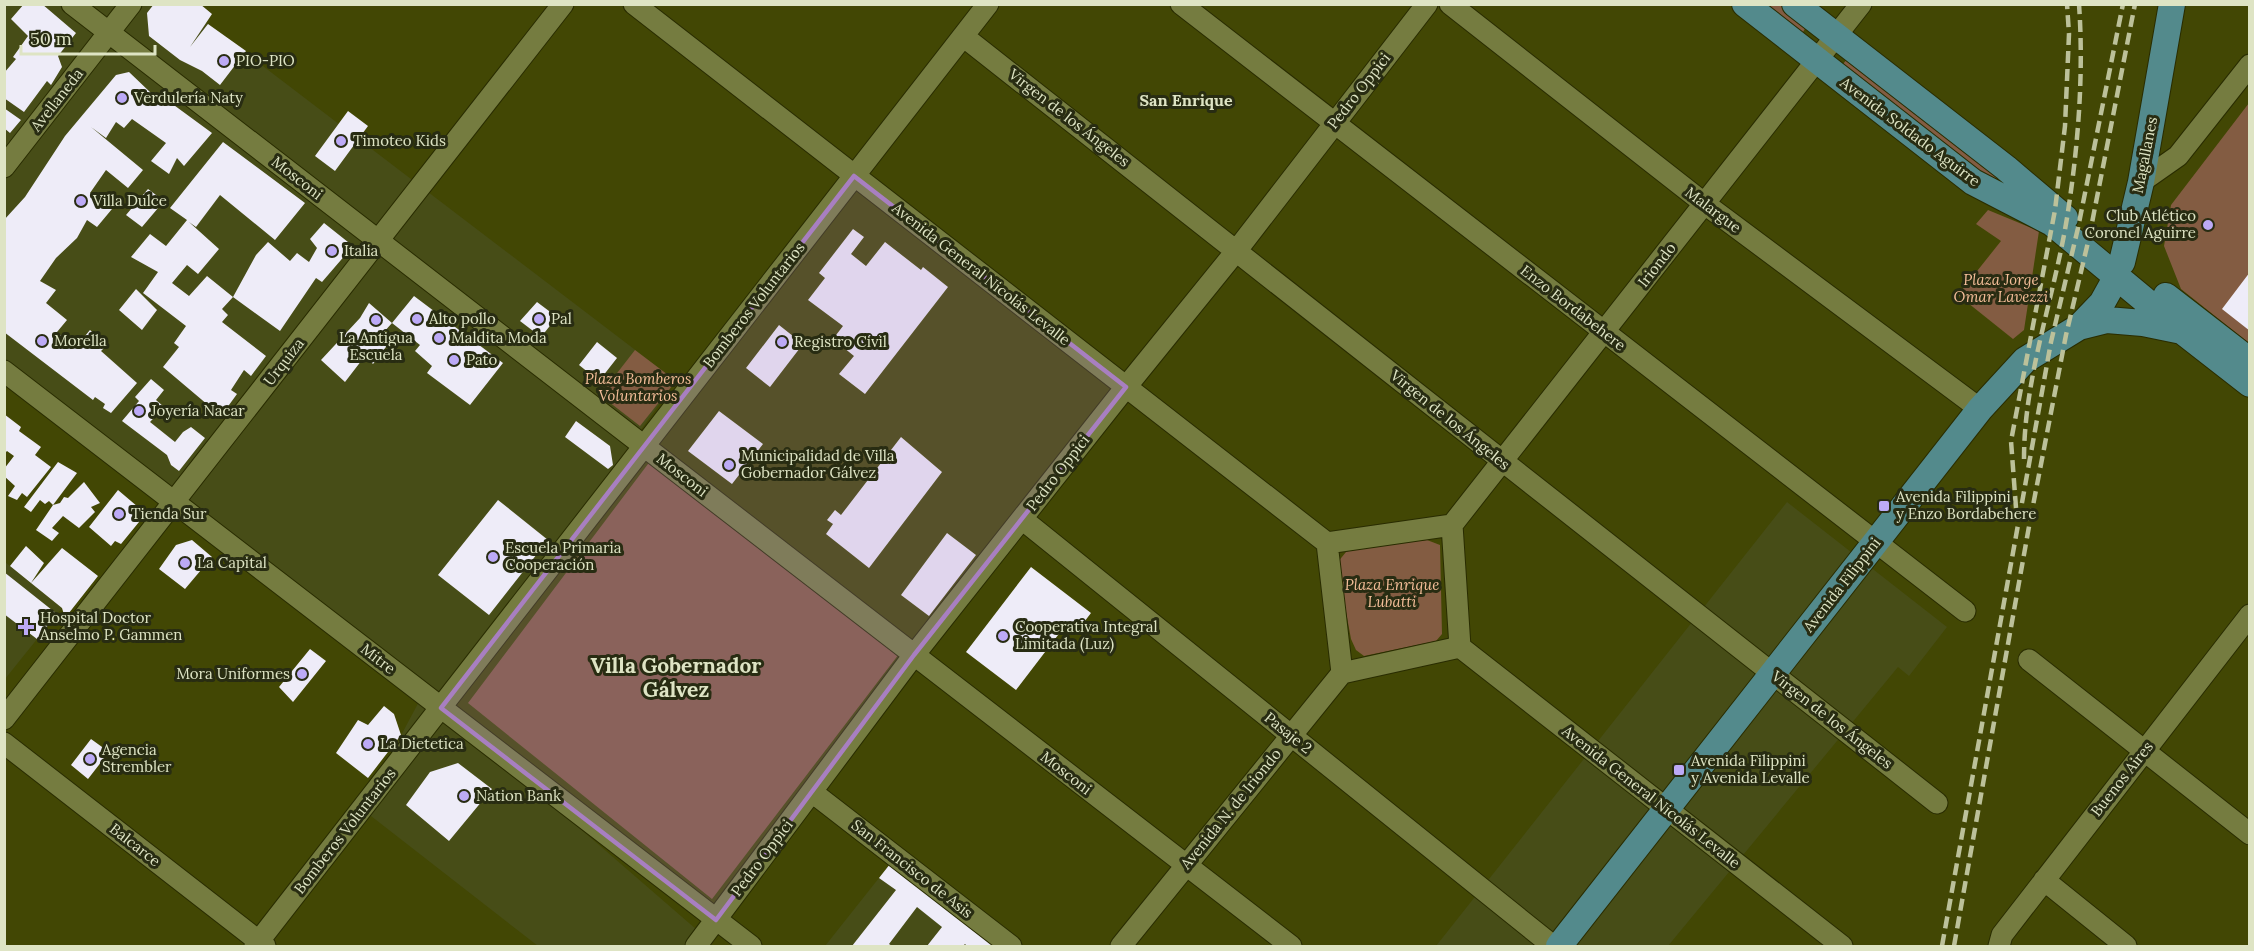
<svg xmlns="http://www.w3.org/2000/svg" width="2254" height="951" font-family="Lora,serif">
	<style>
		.built { fill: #474d17 }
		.green { fill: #835c42 }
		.building { fill: #eeecf8 }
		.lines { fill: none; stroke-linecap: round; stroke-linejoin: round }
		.minor-casing { stroke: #292c00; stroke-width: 23 }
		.major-casing { stroke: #292c00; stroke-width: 28 }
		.minor { stroke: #757c40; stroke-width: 21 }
		.major { stroke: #538a8c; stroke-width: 26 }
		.rail { stroke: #bcc19a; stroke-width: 4.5; stroke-dasharray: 12 6; stroke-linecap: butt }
		.marked { fill: #a87fc1; fill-opacity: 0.2; stroke: #a87fc1; stroke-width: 4.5; stroke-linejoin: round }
		.poi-dot { fill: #bcaaf6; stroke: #282c12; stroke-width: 2 }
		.labels { text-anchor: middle; stroke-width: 6; stroke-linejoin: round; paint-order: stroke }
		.poi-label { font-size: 15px; fill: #dee4c4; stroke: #282c12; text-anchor: start }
		.street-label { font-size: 15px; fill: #dee4c4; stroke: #282c12 }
		.park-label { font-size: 15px; font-style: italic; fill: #f5be99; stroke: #282c12 }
		.neighbourhood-label { font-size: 16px; font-weight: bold; fill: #dee4c4; stroke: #282c12 }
		.district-label { font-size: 21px; font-weight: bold; fill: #dee4c4; stroke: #282c12 }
	</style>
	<rect width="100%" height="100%" fill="#424704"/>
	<path class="built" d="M5 4 183 5 676 381 441 708 704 936 696 946H538L362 809 423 694 5 386Z
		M1787 502 1947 627 1909 676 1898 667 1668 946H1436Z
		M5 562 62 608 5 679Z
		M894 859 1001 946H825Z"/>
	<path class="green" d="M1761 5H1782L1805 22 1806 27 1803 32H1797Z
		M1847 59 2020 188 1992 185 1843 64Z
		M2249 103V343L2181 289 2164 246 2171 205Z
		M1988 210 2039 231 2024 330 2013 339 1958 295 2001 241 1976 224Z
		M635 350 676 381 640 426 600 395Z
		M651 460 902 650 712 899 468 703Z
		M1427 540 1440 545 1442 634 1436 641 1364 656 1356 650 1351 639 1337 563 1346 552 1358 547Z"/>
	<path class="building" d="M24 4H42L76 33 58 56 62 67 51 85 47 81 24 112 4 98V73L16 59 13 57 28 36 11 19Z
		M154 4H200L212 14 190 47 208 24 246 51 220 85 202 71 180 60 149 36 147 13Z
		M129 72 151 93 167 100 212 133 184 166 177 158 169 174 151 161 166 143 132 119 124 128 116 122 106 138 91 127 143 170 128 188 106 170 90 193 112 209 97 227 87 220 77 238 56 258 40 281 56 290 46 303 67 320 57 332 75 348 90 330 107 345 101 351 137 383 111 413 103 408 105 404 95 397 93 400 4 332V220L25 197 65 136 116 75Z
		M4 108 21 120 10 133 4 128Z
		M348 111 368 126 335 171 315 156Z
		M223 142 305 203 275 240 220 195 196 227 189 222 219 249 198 274 187 265 172 283 189 296 207 276 233 297 222 309 228 315 222 322 266 356 251 376 244 370 231 390 237 394 221 416 163 367 179 347 174 343 186 326 143 293 158 272 131 257 150 234 166 246 187 220 170 208Z
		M148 189 164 201 142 227 126 215Z
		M324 223 353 246 322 282 316 278 280 331 233 297 256 255 268 242 290 261 297 253 309 262 317 248 310 239Z
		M853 229 864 237 851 254 866 266 885 242 921 270 923 267 948 287 865 394 839 374 854 356 833 339 843 326 808 300 825 278 819 273Z
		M2250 272V331L2222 309Z
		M136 289 157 310 142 330 119 310Z
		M414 296 503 363 470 405 427 373 432 366 415 351 420 345 392 323 383 333 392 339 373 364 365 356 345 382 321 360 360 318 369 303 392 323Z
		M537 302 557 317 541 337 520 321Z
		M779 325 803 344 770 387 746 368Z
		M597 342 617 358 599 381 579 365Z
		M151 379 164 390 156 400 164 407 150 422 175 442 183 432 191 427 205 438 179 471 171 465 167 455 122 421 139 401 135 397Z
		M719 411 763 444 732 484 688 451Z
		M4 414 21 427 19 431 41 447 35 455 51 467 27 497 22 493 17 500 8 496 15 486 4 476V469L14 456 7 451 4 454Z
		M576 421 610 446 613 465 608 469 565 437Z
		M901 437 942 472 869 568 826 534 833 524 827 520 835 510 841 515Z
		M58 462 77 473 53 505 60 503 64 497 68 498 84 482 100 503 91 507 95 512 79 528 63 516 52 528 59 533 52 541 36 530 53 505 49 501 45 504 40 500 31 512 24 507Z
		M118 490 138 507 139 522 121 544 115 541 111 546 89 527Z
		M498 500 548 540 489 615 438 575Z
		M947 533 976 555 929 616 901 595Z
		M192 540 212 557 185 589 159 569 176 545Z
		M26 546 44 563 31 583 10 566Z
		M62 548 98 576 65 618 62 608 31 583Z
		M1031 567 1091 613 1078 630 1068 622 1016 690 966 652Z
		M4 572 57 614 37 639 4 614Z
		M310 649 326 661 293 702 279 687Z
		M384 706 394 714 401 735 368 778 336 753 358 720 368 725Z
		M91 739 109 752 88 779 71 765Z
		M458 763 492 789 449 841 406 805 430 772Z
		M894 859 1001 946H967L965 944 963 946H927L942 927 917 907 889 944 892 946H852L896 890 879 878Z"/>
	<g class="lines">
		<defs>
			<path id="minor" d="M72 4 1291 946
				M634 4 1327 543
				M1181 4 1965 611
				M1450 4 1705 204 1980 409
				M963 36 1937 803
				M4 167 131 4
				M2141 182 2178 156 2250 65
				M4 371 751 946
				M1022 519 1553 946
				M1452 525 1861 4
				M1452 525 1460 647 1342 673 1327 543Z
				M1460 647 1842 946
				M2029 660 2250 834
				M4 719 563 4
				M4 743 265 946
				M812 792 1011 946
				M2044 880 2126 946
				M255 946 988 4
				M696 946 914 655 1126 387 1237 250 1427 4
				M1121 946 1342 673
				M1999 946 2002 935 2250 615"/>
			<path id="major" d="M1745 4 1973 182 2052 223 2182 331 2250 384
				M1795 4 2006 168 2065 218
				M2122 262 2141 182 2172 4
				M2166 296 2250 361
				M2079 327 2102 303 2117 276
				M1559 946 1980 409 2025 360 2079 327 2107 320 2143 323 2182 331"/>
		</defs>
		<use href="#minor" class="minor-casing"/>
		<use href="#major" class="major-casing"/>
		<use href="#minor" class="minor"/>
		<use href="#major" class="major"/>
		<path class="rail" d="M2024 459C2024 377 2054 298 2067 218 2078 148 2084 75 2079 4
			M2016 508 2011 441 2055 210 2065 126 2069 34 2067 4
			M1942 946 2051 342 2078 228 2123 4
			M1954 946 2030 521 2066 335 2089 238 2135 4"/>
	</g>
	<path class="marked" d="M854 176 1126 387 914 655 716 920 441 708Z"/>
	<g class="poi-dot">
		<circle cx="224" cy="61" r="6"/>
		<circle cx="122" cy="98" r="6"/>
		<circle cx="341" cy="141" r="6"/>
		<circle cx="81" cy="201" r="6"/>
		<circle cx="2208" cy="225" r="6"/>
		<circle cx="332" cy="251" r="6"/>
		<circle cx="417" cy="319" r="6"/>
		<circle cx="539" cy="319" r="6"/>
		<circle cx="376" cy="320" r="6"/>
		<circle cx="439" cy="338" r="6"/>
		<circle cx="42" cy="341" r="6"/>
		<circle cx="782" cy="342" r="6"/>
		<circle cx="454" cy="360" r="6"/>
		<circle cx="139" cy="411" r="6"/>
		<circle cx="729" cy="465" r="6"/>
		<rect x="1878" y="500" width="12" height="12" rx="3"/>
		<circle cx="119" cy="514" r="6"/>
		<circle cx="493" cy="557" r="6"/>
		<circle cx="185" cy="563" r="6"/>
		<path d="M23 618h6v6h6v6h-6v6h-6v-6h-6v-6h6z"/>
		<circle cx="1003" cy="636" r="6"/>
		<circle cx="302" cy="674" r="6"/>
		<circle cx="368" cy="744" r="6"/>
		<circle cx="90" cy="759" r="6"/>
		<rect x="1673" y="764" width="12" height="12" rx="3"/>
		<circle cx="464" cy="796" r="6"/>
	</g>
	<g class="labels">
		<g class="poi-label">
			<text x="236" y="66">PIO-PIO</text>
			<text x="134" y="103">Verdulería Naty</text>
			<text x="353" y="146">Timoteo Kids</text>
			<text x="93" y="206">Villa Dulce</text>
			<text x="2196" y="221" text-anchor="end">Club Atlético<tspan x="2196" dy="17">Coronel Aguirre</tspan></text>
			<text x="344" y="256">Italia</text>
			<text x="429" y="324">Alto pollo</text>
			<text x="551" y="324">Pal</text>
			<text x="376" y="343" text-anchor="middle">La Antigua<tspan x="376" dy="17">Escuela</tspan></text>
			<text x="451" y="343">Maldita Moda</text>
			<text x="54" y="346">Morella</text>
			<text x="794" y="347">Registro Civil</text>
			<text x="466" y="365">Pato</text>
			<text x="151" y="416">Joyería Nacar</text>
			<text x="741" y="461">Municipalidad de Villa<tspan x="741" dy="17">Gobernador Gálvez</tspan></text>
			<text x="1896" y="502">Avenida Filippini<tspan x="1896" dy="17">y Enzo Bordabehere</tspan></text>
			<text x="131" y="519">Tienda Sur</text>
			<text x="505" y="553">Escuela Primaria<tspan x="505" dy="17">Cooperación</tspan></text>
			<text x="197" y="568">La Capital</text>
			<text x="40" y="623">Hospital Doctor<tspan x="40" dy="17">Anselmo P. Gammen</tspan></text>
			<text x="1015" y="632">Cooperativa Integral<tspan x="1015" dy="17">Limitada (Luz)</tspan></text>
			<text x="290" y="679" text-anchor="end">Mora Uniformes</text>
			<text x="380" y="749">La Dietetica</text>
			<text x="102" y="755">Agencia<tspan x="102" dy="17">Strembler</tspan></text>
			<text x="1691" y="766">Avenida Filippini<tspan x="1691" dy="17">y Avenida Levalle</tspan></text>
			<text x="476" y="801">Nation Bank</text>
		</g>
		<g class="street-label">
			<text transform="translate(1359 91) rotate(-52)" y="5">Pedro Oppici</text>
			<text transform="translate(57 100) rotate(-52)" y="5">Avellaneda</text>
			<text transform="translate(1069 118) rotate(38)" y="5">Virgen de los Ángeles</text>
			<text transform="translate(1910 132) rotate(37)" y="5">Avenida Soldado Aguirre</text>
			<text transform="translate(2145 155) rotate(-79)" y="5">Magallanes</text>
			<text transform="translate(297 178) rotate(38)" y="5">Mosconi</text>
			<text transform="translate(1713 210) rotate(37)" y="5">Malargue</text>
			<text transform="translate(1657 265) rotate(-52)" y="5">Iriondo</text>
			<text transform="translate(981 274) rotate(38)" y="5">Avenida General Nicolás Levalle</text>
			<text transform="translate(754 305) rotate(-52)" y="5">Bomberos Voluntarios</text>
			<text transform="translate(1573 308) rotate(38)" y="5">Enzo Bordabehere</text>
			<text transform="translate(284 362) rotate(-52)" y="5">Urquiza</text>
			<text transform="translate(1450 420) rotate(39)" y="5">Virgen de los Ángeles</text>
			<text transform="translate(1058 473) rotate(-52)" y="5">Pedro Oppici</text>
			<text transform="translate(682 475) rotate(38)" y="5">Mosconi</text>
			<text transform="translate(1842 585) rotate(-52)" y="5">Avenida Filippini</text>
			<text transform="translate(378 659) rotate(38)" y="5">Mitre</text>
			<text transform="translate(1832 720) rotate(38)" y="5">Virgen de los Ángeles</text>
			<text transform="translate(1288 733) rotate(39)" y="5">Pasaje 2</text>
			<text transform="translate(1066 773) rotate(38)" y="5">Mosconi</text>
			<text transform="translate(2122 779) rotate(-52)" y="5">Buenos Aires</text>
			<text transform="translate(1651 797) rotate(38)" y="5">Avenida General Nicolás Levalle</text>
			<text transform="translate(1231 809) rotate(-51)" y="5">Avenida N. de Iriondo</text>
			<text transform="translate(345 831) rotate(-52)" y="5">Bomberos Voluntarios</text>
			<text transform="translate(135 845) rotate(38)" y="5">Balcarce</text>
			<text transform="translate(762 858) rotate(-53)" y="5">Pedro Oppici</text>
			<text transform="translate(912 869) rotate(38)" y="5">San Francisco de Asis</text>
		</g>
		<g class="park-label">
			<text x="2001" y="285">Plaza Jorge<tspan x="2001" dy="17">Omar Lavezzi</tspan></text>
			<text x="638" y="384">Plaza Bomberos<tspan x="638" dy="17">Voluntarios</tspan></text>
			<text x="1392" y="590">Plaza Enrique<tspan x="1392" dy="17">Lubatti</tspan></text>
		</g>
		<g class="neighbourhood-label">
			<text x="1186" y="106">San Enrique</text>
		</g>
		<g class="district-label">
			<text x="676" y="673">Villa Gobernador<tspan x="676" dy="24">Gálvez</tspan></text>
		</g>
	</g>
	<rect width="2254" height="951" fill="none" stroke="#dee4c4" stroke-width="12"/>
	<path d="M21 45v9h134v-9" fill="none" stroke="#dee4c4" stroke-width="3"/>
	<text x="30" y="45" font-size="18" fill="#dee4c4" stroke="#282c12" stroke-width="4.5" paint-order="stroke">50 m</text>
</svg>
